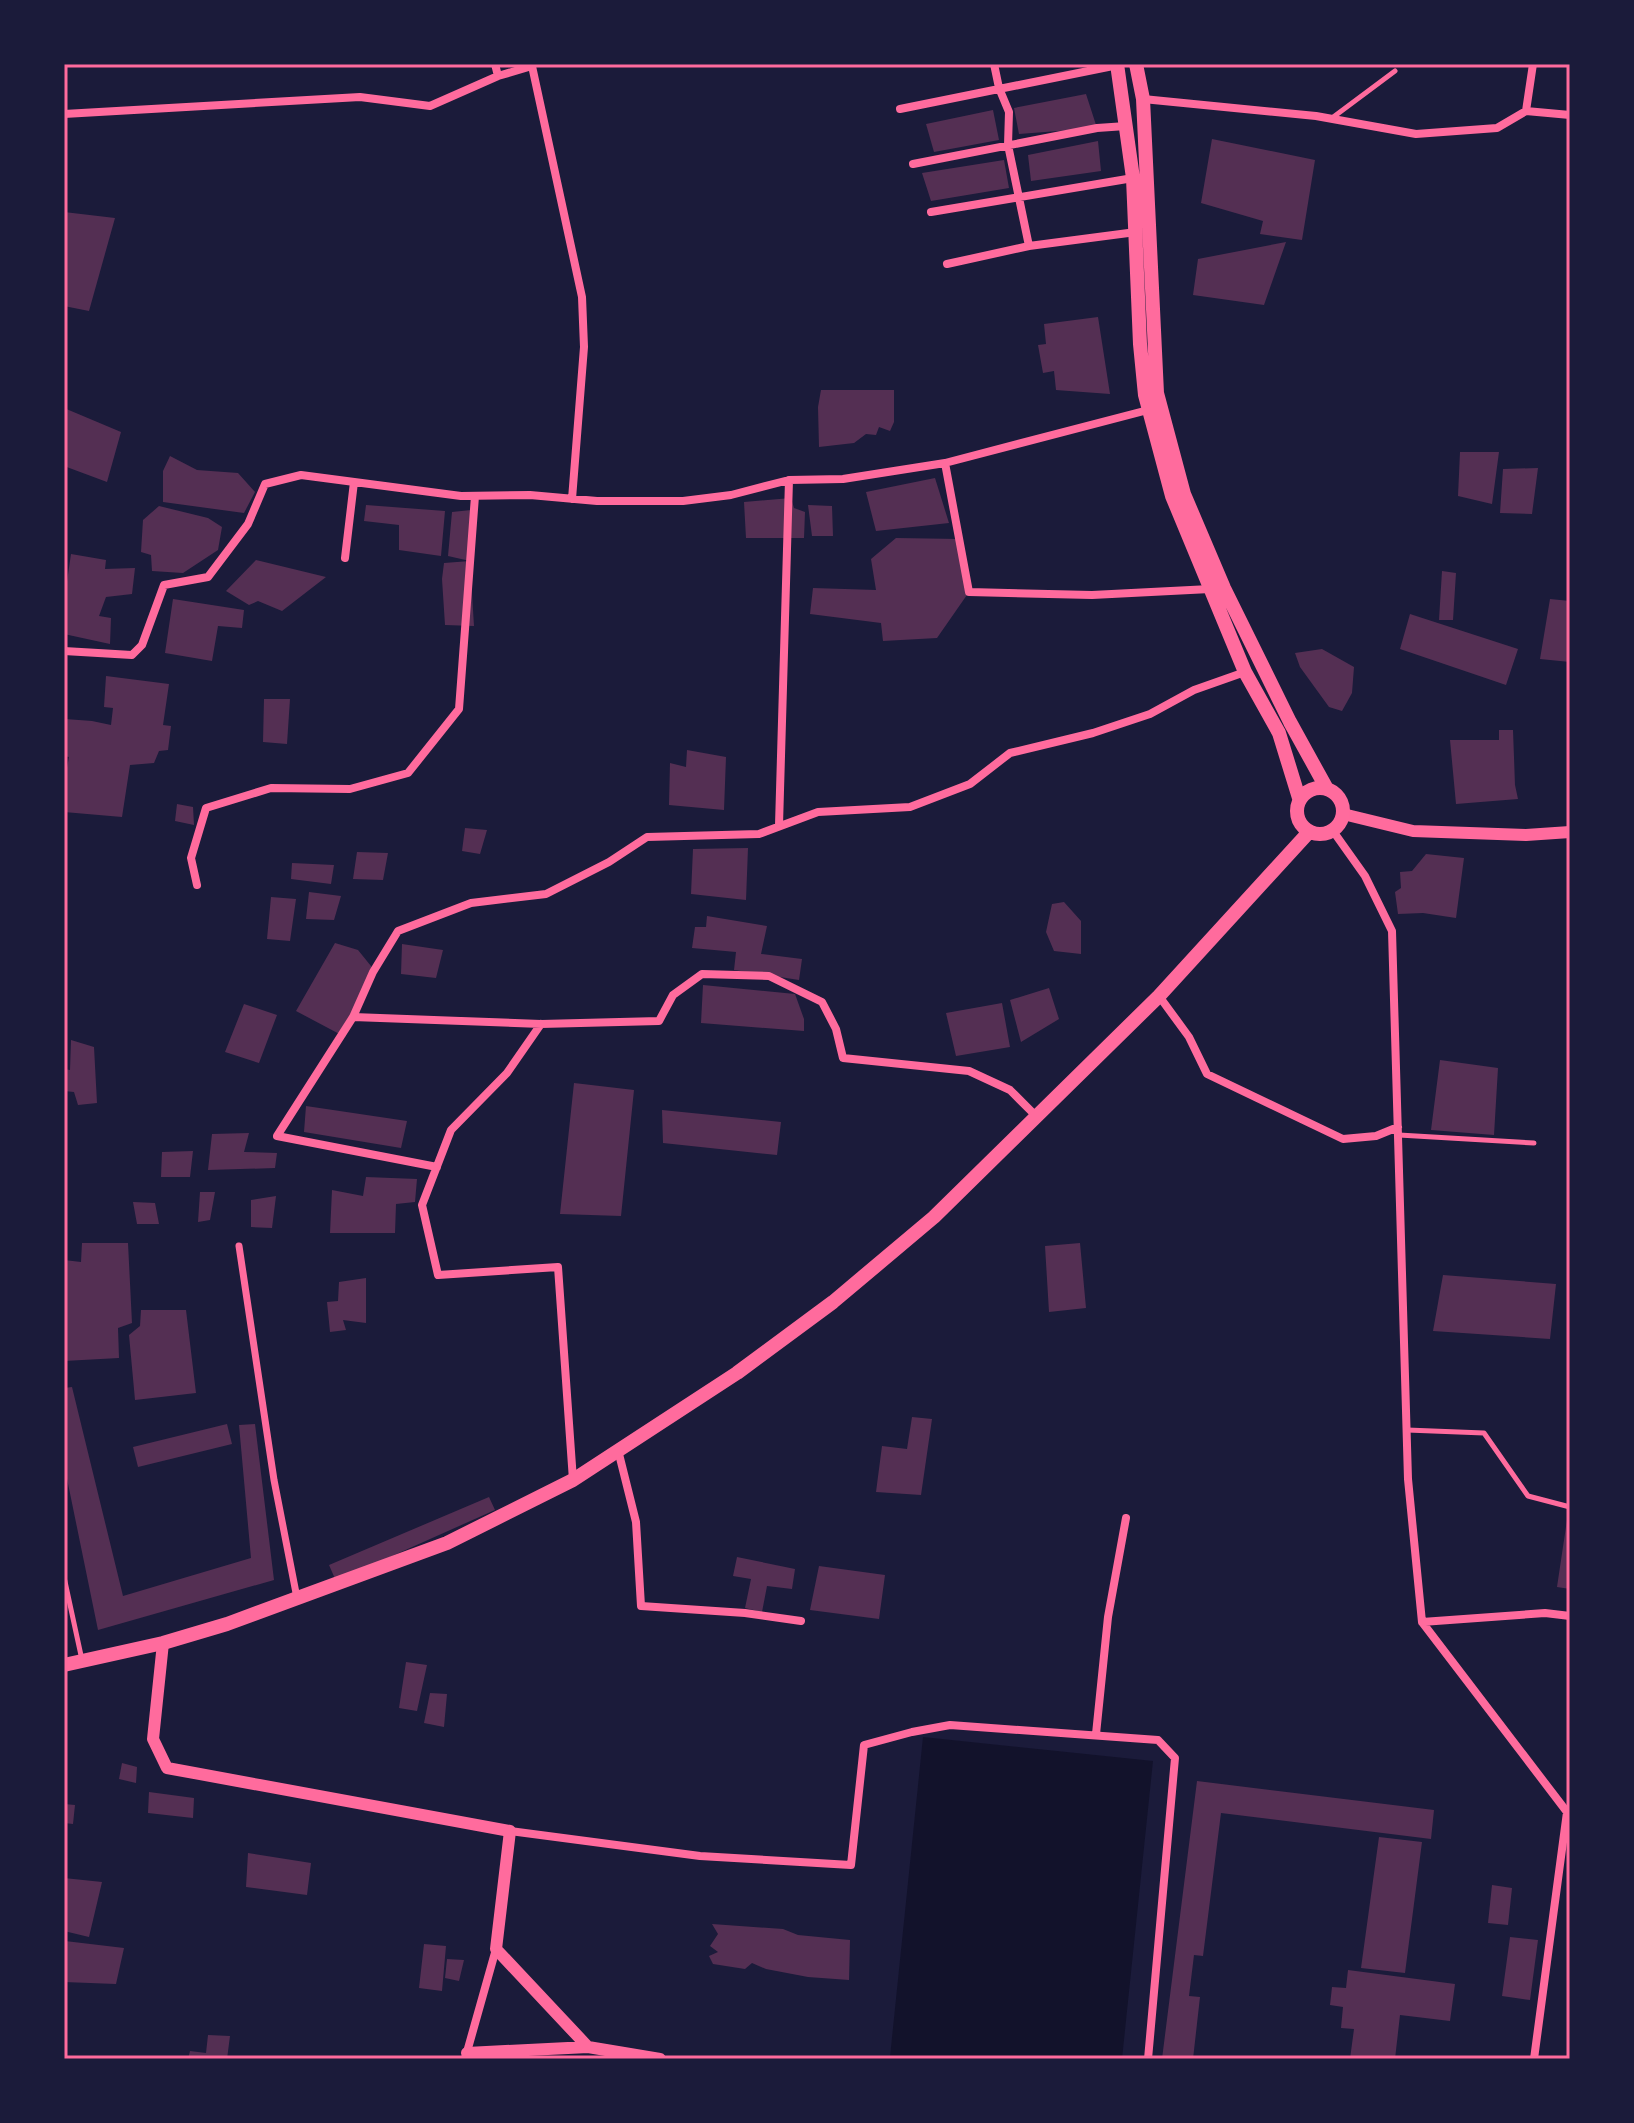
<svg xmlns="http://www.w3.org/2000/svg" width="1634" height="2123" font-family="'Archivo Narrow',sans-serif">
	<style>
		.water { fill: #12122b }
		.building { fill: #542f53 }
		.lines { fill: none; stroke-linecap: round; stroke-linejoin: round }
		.service { stroke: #ff6b9d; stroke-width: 5 }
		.pedestrian { stroke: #ff6b9d; stroke-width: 7 }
		.minor { stroke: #ff6b9d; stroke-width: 8 }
		.tertiary { stroke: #ff6b9d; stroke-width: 12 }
		.secondary { stroke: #ff6b9d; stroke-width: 14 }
		.neatline { fill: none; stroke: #ff6b9d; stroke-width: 3 }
	</style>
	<rect width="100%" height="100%" fill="#1b1b3a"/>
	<path class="water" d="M923 1737 1153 1761 1122 2059H912L890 2057Z"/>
	<path class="building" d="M1086 94 1097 128 1019 134 1014 108Z
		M993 110 999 140 934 152 926 124Z
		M1212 139 1315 160 1302 240 1260 234 1263 221 1201 203Z
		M1098 141 1101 171 1031 181 1028 155Z
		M1004 160 1009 188 931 201 922 173Z
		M64 212 115 218 89 311 64 306Z
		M1286 242 1264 305 1193 295 1198 259Z
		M1098 317 1110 394 1056 390 1054 371 1043 373 1038 345 1046 344 1044 324Z
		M821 390H894V422L890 431 879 427 876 435 866 434 854 443 819 447 818 407Z
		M64 408 121 432 107 482 64 466Z
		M1460 452H1499L1492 504 1458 496Z
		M170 456 197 470 238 473 255 492 244 513 163 502V471Z
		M1538 468 1532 514 1500 513 1503 469Z
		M935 478 949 523 876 531 866 492Z
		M791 498 794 508 805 512 804 538H746L744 502Z
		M366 505 445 511 441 556 399 550V525L364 521Z
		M808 505 832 506 833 536H812Z
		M159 506 208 518 222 527 218 550 183 573 152 571 151 555 141 552 143 520Z
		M471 510 470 561 474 626 445 625 442 579 444 563 470 561 448 556 452 512Z
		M896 538 959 539 969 592 937 638 883 641 881 623 810 614 813 588 876 590 871 559Z
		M71 554 106 560 105 569 135 568 132 594 106 597 99 616 111 618 110 644 64 634V602Z
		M256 560 326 577 282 611 258 601 249 605 226 591Z
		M1442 571 1456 573 1453 620H1439Z
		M173 599 244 610 242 628 218 626 212 661 165 653Z
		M1550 599 1570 601V662L1540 659Z
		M1410 614 1518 649 1506 685 1400 649Z
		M1322 649 1354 667 1352 693 1342 711 1329 707 1300 667 1295 653Z
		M106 676 169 684 163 725 171 726 168 750 159 751 154 763 130 765 122 817 64 812V784L69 757 64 756 65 719 92 721 111 725 113 708 104 707Z
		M264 699H290L287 744 263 742Z
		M1499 730H1513L1515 785 1518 799 1456 804 1450 740H1499Z
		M687 750 726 757 724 810 669 805 670 763 686 767Z
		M177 804 193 807 194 825 175 821Z
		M465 828 487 830 480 854 462 851Z
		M748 848 746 900 691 894 693 849Z
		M357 852 388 853 383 880 353 879Z
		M1426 854 1464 858 1456 918 1423 913 1398 914 1395 892 1401 888 1400 872 1412 871Z
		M292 863 334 865 331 884 291 879Z
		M309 892 341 896 334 920 306 919Z
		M271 897 296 899 290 941 267 939Z
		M1064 902 1081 921V954L1054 951 1046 932 1052 904Z
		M707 916 767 926 761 954 802 959 799 980 734 970 736 952 692 948 695 927H706Z
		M335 943 358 950 375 971 345 1037 296 1011Z
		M402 944 443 950 436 978 401 974Z
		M703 985 795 994 804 1019V1031L701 1023Z
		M1049 988 1059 1019 1021 1042 1010 1000Z
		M1002 1003 1010 1047 956 1056 946 1013Z
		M244 1004 277 1015 259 1063 225 1052Z
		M71 1040 94 1047 97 1103 78 1105 74 1092 64 1091V1069L70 1070Z
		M1440 1060 1498 1068 1494 1135 1431 1130Z
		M574 1083 634 1090 621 1216 560 1214Z
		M306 1106 407 1121 401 1148 304 1132Z
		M662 1110 781 1122 777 1155 663 1143Z
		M249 1133 244 1152 277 1153 275 1168 208 1170 212 1134Z
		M193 1151 190 1177H161L162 1152Z
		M366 1177 417 1179 415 1202 396 1204 395 1233H330L332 1190 363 1196Z
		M200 1192H215L210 1220 198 1222Z
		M276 1196 272 1228 251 1227V1200Z
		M133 1202 155 1203 159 1224H137Z
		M82 1243H128L132 1323 118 1328 119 1358 64 1361V1260L81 1262Z
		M1080 1243 1086 1308 1049 1312 1045 1246Z
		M1443 1275 1556 1284 1550 1339 1433 1331Z
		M366 1278V1323L343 1320 346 1330 330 1332 327 1302 338 1301 339 1282Z
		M141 1310H186L196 1393 135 1400 129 1335 140 1326Z
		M72 1387 123 1596 251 1558 239 1425 255 1424 274 1580 98 1630 64 1464V1388Z
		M912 1417 932 1419 921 1495 876 1492 882 1446 907 1449Z
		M227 1424 232 1444 138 1467 133 1447Z
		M489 1497 495 1510 336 1581 329 1565Z
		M1567 1520 1570 1521V1589L1557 1587Z
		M737 1557 795 1569 792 1589 767 1586 762 1612 745 1608 751 1579 733 1576Z
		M819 1566 885 1575 879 1619 810 1610Z
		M406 1662 427 1665 417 1711 399 1708Z
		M430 1693 447 1694 444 1727 424 1723Z
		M122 1763 137 1767 136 1783 119 1779Z
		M1197 1781 1434 1810 1431 1839 1221 1813 1203 1956 1194 1955 1189 1996 1200 1997 1193 2059H1162Z
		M149 1792 194 1798 193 1818 148 1813Z
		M64 1804 75 1805 73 1824 64 1823Z
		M1379 1837 1422 1842 1405 1973 1361 1968Z
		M248 1853 311 1863 307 1895 246 1887Z
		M64 1878 102 1882 89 1937 64 1931Z
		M1492 1885 1512 1888 1508 1925 1488 1923Z
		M712 1924 783 1929 798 1935 850 1940 849 1980 808 1977 766 1969 752 1963 745 1969 713 1964 709 1956 718 1952 710 1946 718 1934Z
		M1510 1937 1538 1940 1530 2000 1502 1996Z
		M65 1941 124 1948 116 1984 64 1982Z
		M424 1944 446 1946 442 1991 419 1988Z
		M447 1959 464 1960 459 1981 445 1978Z
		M1348 1970 1455 1984 1450 2021 1400 2015 1395 2059H1350L1354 2029 1341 2028 1343 2007 1330 2005 1332 1987 1346 1988Z
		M208 2035 230 2036 227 2059H188L190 2051 206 2053Z"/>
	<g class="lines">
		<path class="service" d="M1332 118 1395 71
			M1399 1135 1534 1143
			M1407 1430 1484 1433 1528 1496 1570 1507
			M64 1577 82 1660"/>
		<path class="pedestrian" d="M239 1246 274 1480 297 1598"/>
		<path class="minor" d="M495 64 498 76 532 66 582 297 584 347 572 499
			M994 64 999 88 1009 112 1008 145 1029 246
			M1143 99 1316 116 1416 134 1497 128 1526 111 1533 64
			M900 109 1118 65
			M1526 111 1570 115
			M64 114 360 97 430 106 498 76
			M913 164 1097 128 1126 126
			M931 212 1133 178
			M947 264 1029 246 1136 232
			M945 463 1148 410
			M345 558 354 482
			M64 651 132 655 142 645 164 585 208 577 248 524 265 484 301 475 461 496 530 495 597 501H683L731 495 789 480 843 479 945 463 969 592 1092 595 1210 589
			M779 825 789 480
			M1333 831 1365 876 1392 931 1408 1479 1422 1622 1567 1812 1534 2059
			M197 885 191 858 206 808 271 788 350 789 408 773 459 709 475 496
			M1159 996 1189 1037 1207 1074 1343 1139 1376 1136 1398 1127
			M353 1017 373 972 398 931 471 903 546 894 609 862 647 837 759 834 818 812 910 807 970 784 1010 753 1093 733 1150 714 1194 690 1245 672
			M541 1024 507 1073 451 1130 422 1205 438 1275 558 1267 573 1480
			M437 1167 277 1136 353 1017 541 1024 659 1021 673 995 702 974 769 976 822 1002 836 1029 843 1058 969 1071 1010 1090 1036 1116
			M618 1450 636 1522 641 1606 745 1613 801 1621
			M1422 1622 1545 1613 1570 1616
			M1096 1734 1108 1617 1126 1518
			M510 1831 700 1856 851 1865 864 1745 912 1732 950 1725 1158 1740 1175 1758 1148 2059
			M465 2059 496 1949"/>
		<path class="tertiary" d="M1343 814 1413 831 1526 835 1570 832
			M163 1643 153 1739 167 1768 510 1831 496 1949 588 2047 660 2059
			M467 2053 588 2047"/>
		<path class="secondary" d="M1117 64 1133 178 1140 344 1145 395 1172 496 1245 672 1279 733 1299 798
			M1136 64 1143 99 1157 393 1184 494 1224 588 1290 722 1327 789
			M1297 811a23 23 0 1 1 46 0a23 23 0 1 1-46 0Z
			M64 1665 163 1643 227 1624 447 1543 573 1480 737 1373 833 1302 934 1217 1159 996 1309 832"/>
	</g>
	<rect width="1634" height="2123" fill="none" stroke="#1b1b3a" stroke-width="132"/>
	<rect x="66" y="66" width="1502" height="1991" class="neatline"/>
</svg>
